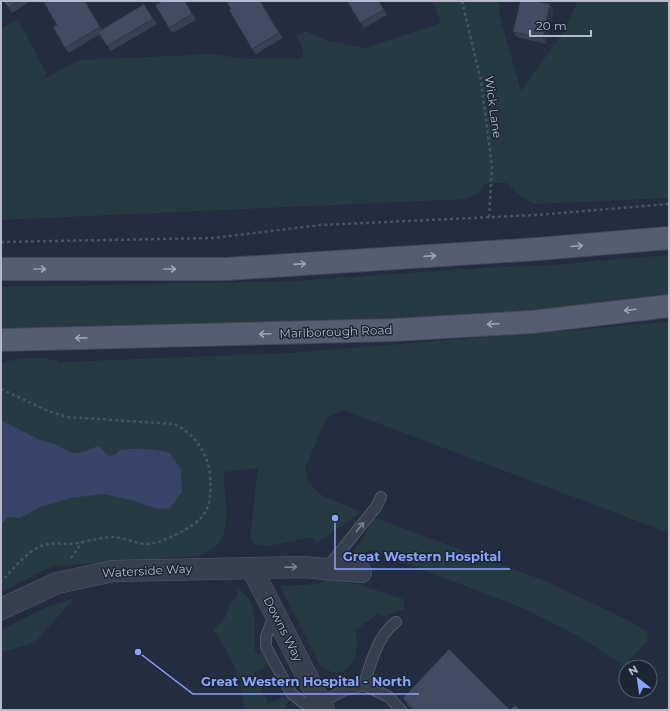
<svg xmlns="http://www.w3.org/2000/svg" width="670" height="711" font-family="Montserrat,sans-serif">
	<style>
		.green { fill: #263a41 }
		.water { fill: #374468 }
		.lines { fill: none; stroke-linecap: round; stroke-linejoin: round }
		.service-casing { stroke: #535a6b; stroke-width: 12 }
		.minor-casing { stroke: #535a6b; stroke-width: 22 }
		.primary-casing { stroke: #414859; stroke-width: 24 }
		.path { stroke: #44575e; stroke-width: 2.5; stroke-dasharray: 3 3; stroke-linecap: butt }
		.service { stroke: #383f50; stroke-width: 10 }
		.minor { stroke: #383f50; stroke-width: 21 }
		.primary { stroke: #565d70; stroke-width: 22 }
		.wall { fill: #3a4054 }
		.shaded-wall { fill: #2f3445 }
		.building { fill: #434b62; stroke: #2f3445 }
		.oneway { stroke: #9ca3b4 }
		.oneway2 { stroke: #7c8394 }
		.labels { text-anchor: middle; stroke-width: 3; stroke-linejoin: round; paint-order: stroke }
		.street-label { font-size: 12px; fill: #b4bacb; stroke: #1d2435 }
		.leader { fill: none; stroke: #88a5fc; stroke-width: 1.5 }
		.callout-dot { fill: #88a5fc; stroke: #1d2435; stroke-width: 1.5 }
		.callout-label { font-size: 13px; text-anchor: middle; font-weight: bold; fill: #88a5fc; stroke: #1d2435; stroke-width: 3; stroke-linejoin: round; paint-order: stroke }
	</style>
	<rect width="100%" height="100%" fill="#242c40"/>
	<path class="green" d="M433 1H499L500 17 521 91 562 34 578 1H669V198L533 204 518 194 507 183H485L480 191 468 199 1 220V29L18 19 46 73 44 79 79 60 213 54 245 59 302 58 303 51 297 35 305 31 329 41 365 48 441 23Z
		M669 255V294C581 309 487 315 398 318L1 328V287L295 281 479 268 550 265Z
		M669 322V533L343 410 326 418 305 469 308 483 323 496 361 512 317 543 312 537 269 546 254 544 250 536 258 468 224 472C223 495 234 528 216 546 212 550 204 553 199 556L53 566 1 592V363C25 357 34 356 59 361L58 366 62 362 290 353Z
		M373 517 548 582 632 622 648 632 647 641 624 666 580 637 525 609 372 550 363 553 362 559 349 555 362 541Z
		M326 579 360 585 405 600 403 606 405 610 397 611 384 617 378 614 355 630C364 656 343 690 319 663L280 586 319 584Z
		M235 587C263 605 251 622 255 650L258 655 263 653 270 665 254 673 268 704 284 696 290 700 283 710H244C243 679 231 655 213 630L225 618 231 601 237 598 238 593Z
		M75 598 34 643 3 652 2 650 1 630 47 607Z"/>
	<path class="water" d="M1 420 40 440 55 444 72 453H80L98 446 109 456 115 455 120 450C137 448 153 448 170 453L181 469 182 492 170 508 157 509 135 501 104 494 71 498 40 507 20 518 8 517 1 524Z"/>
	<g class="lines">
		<defs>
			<path id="service" d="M327 568 376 507 381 497
				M274 615 266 637V647L291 693 302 702 319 710
				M364 685 389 697 401 710
				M320 703 345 690 364 685C370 665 378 634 396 622"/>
			<path id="minor" d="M252 569 324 710
				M1 609 57 583 113 571 303 567 361 572"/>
			<path id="primary" d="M1 269H226L538 249 669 238
				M1 340 393 330 532 322 669 306"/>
		</defs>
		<use href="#service" class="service-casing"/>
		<use href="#minor" class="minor-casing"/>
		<use href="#primary" class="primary-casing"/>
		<path class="path" d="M462 1 481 81 492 167 489 217
			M1 242 213 238 321 225 536 215 669 204
			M1 389 46 410 67 417 174 424C194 433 209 454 210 476 212 510 206 520 175 535 167 539 158 543 149 544 139 545 126 538 114 537 100 537 86 542 72 544 64 544 55 543 48 544 31 546 12 570 1 582
			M71 558 82 542"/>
		<use href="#service" class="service"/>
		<use href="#minor" class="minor"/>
		<use href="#primary" class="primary"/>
	</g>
	<path class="wall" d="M4 1H31L12 13Z
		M85 1 102 29 144 4 157 24 111 51 100 34 69 53 65 48Z
		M163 1H185L196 20 172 33 169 28Z
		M261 1 283 38 256 54 252 49Z
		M347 1H379L387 15 364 28Z
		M554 10 546 44 517 37 513 32Z
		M403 698 510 710H412L409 707Z"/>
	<path class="shaded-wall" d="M260 1H261L283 38 279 33Z
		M550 4 554 10 546 44 543 38Z"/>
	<path class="building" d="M4 1H19L8 8Z
		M47 1H85L100 27 65 48 53 27 57 25 44 3Z
		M163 1H185L192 14 169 28 155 5Z
		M226 1H260L279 33 252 49 229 10 231 9Z
		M347 1H379L384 10 360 23Z
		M520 1H535L550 4 543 38 513 32Z
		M144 4 153 19 107 46 98 32Z
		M449 649 510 710H415L403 698Z
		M515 705 520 710H510Z"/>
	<defs><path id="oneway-shaft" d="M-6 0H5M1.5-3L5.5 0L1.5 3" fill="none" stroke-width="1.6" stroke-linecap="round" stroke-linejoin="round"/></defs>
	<g class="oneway">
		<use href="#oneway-shaft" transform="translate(577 246) rotate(-5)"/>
		<use href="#oneway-shaft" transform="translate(430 256) rotate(-4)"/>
		<use href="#oneway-shaft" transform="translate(300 264) rotate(-4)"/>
		<use href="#oneway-shaft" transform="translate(40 269)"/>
		<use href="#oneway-shaft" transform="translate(170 269)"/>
		<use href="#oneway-shaft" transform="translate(630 310) rotate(173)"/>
		<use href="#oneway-shaft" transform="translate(493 324) rotate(177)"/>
		<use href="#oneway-shaft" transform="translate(265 334) rotate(178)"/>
		<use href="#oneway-shaft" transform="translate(81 338) rotate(179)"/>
	</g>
	<g class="oneway2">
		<use href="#oneway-shaft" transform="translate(360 527) rotate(-51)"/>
		<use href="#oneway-shaft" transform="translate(291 567) rotate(-2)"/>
	</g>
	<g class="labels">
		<g class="street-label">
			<text transform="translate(493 107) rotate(82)" y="4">Wick Lane</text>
			<text transform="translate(336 332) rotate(-2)" y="4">Marlborough Road</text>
			<text transform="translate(147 571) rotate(-3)" y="4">Waterside Way</text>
			<text transform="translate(283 629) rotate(63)" y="4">Downs Way</text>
		</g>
	</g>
	<path class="leader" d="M335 518L335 569H510M138 652L193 694H419"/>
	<g class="callout-dot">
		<circle cx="335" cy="518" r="4"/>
		<circle cx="138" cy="652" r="4"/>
	</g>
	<g class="callout-label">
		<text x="422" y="561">Great Western Hospital</text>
		<text x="306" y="686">Great Western Hospital - North</text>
	</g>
	<rect width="670" height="711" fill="none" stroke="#b4bacb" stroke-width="4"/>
	<g transform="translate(638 679) rotate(330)"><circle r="19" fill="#1d2435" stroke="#596071"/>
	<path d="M0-3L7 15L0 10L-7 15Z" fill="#88a5fc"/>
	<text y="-6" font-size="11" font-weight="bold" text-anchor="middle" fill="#b4bacb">N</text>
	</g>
	<path d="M530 30v6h61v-6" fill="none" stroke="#b4bacb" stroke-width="2"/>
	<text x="536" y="30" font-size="12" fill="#b4bacb" stroke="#1d2435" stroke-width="3" paint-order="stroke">20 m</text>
</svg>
